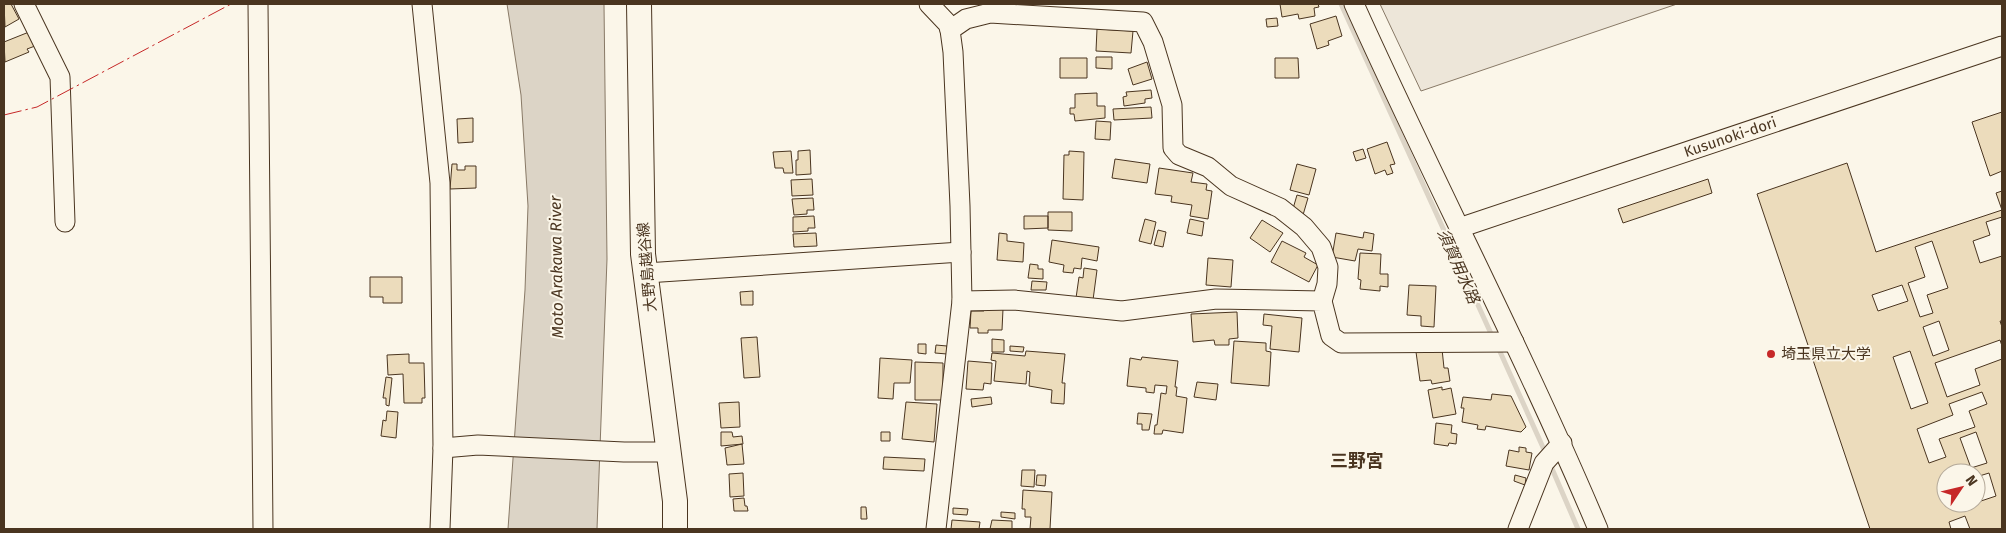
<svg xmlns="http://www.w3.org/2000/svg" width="2006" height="533" font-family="'Fira Sans','Noto Sans JP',sans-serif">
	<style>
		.green { fill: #ede6d9; stroke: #887966 }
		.water { fill: #dcd4c6; stroke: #887966 }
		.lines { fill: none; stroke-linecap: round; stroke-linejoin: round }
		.stream { stroke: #dcd4c6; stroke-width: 5 }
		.building { fill: #ecdcbc; stroke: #4a3520; fill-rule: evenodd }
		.minor-casing { stroke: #4a3520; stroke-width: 21 }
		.major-casing { stroke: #4a3520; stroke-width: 26 }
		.minor { stroke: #fbf6e9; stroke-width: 19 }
		.major { stroke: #fbf6e9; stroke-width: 24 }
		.power { stroke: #c62828; stroke-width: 1; stroke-dasharray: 18 4 2.5 4; stroke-linecap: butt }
		.poi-dot { fill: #c62828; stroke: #fbf6e9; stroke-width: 2 }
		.labels { text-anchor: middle; stroke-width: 4; stroke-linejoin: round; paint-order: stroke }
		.street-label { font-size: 15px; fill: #4a3520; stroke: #fbf6e9 }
		.poi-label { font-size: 15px; fill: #4a3520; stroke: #fbf6e9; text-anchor: start }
		.water-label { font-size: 16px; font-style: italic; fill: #4a3520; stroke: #fbf6e9 }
		.quarter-label { font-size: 18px; font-weight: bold; fill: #4a3520; stroke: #fbf6e9 }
	</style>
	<rect width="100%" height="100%" fill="#fbf6e9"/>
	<path class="green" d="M1380 4H1677L1421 91Z"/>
	<path class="water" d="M507 4H604L607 259 597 529H508L525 290 528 206 521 95Z"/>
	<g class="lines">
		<path class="stream" d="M1341 4 1493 338
			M1497 345 1546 454
			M1550 464 1578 529"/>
	</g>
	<path class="building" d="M4 4H11L19 19 5 27Z
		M1280 4H1318L1319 7 1314 8 1315 16 1299 19 1298 14 1282 17Z
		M1336 16 1342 36 1328 41 1329 45 1317 49 1310 24Z
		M1277 18 1278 26 1267 27 1266 19Z
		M1097 29 1133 31 1131 53 1096 51Z
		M29 32 35 46 27 49 29 52 5 62 4 42Z
		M1096 57H1112V69L1096 68Z
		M1060 58H1087V78H1060Z
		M1275 58H1298L1299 78H1275Z
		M1147 62 1152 79 1133 85 1128 69Z
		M1151 90 1152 98 1145 99V103L1124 106 1123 97 1127 96 1126 92Z
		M1097 93V106H1105V118L1075 121 1074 114H1070V108H1075V94Z
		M1151 107 1152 118 1114 120 1113 109Z
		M2002 112V171L1990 176 1972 122Z
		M473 118V142L458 143 457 119Z
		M1096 121 1111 122 1110 140 1095 139Z
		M1387 142 1395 164 1390 165 1393 173 1387 175 1385 170 1375 174 1367 149Z
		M1363 149 1366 158 1356 161 1353 152Z
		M810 150 811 174 796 175V160H798V151Z
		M791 151 793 173H784L783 168H775L773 152Z
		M1069 151 1084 152 1083 200 1063 199 1064 155H1069Z
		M1115 159 1150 164 1147 183 1112 178Z
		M1847 163 1876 252 2002 210 1996 193 2002 191V217L1986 222 1990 235 1973 241 1980 263 2002 256V321H2000L2002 327V346L2000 340 1935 363 1947 397 1980 385 1975 369 2002 359V529H1970L1965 516 1949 522 1951 529H1870L1757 194ZM1932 241 1948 288 1927 295 1933 313 1920 317 1908 283 1925 277 1915 247ZM1902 285 1908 301 1878 311 1872 295ZM1939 321 1949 350 1933 356 1923 327ZM1910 351 1928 403 1911 409 1893 357ZM1982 392 1987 404 1969 411 1975 427 1939 439 1946 457 1929 463 1917 429 1953 415 1949 404ZM1976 432 1987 463 1971 468 1960 438ZM1946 473H1976V477L1989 473 1996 496 1981 501 1976 487V503H1946Z
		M452 164H457V170H465V166H476V188L450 189Z
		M1297 164 1316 169 1309 195 1290 190Z
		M1159 168 1193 173 1191 182 1207 184 1206 190 1212 191 1208 219 1190 216 1192 205 1171 202 1172 196 1155 194Z
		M812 179 813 195 792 196 791 180Z
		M1708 179 1712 193 1623 223 1618 209Z
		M1297 195 1308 198 1303 215 1292 212Z
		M813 198 814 210H807V214L794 215 792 199Z
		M1048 212H1072V231L1048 230Z
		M814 216 815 228H808V231L793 232V217Z
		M1024 216H1048V228L1024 229Z
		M1145 219 1156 222 1151 244 1139 241Z
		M1190 219 1204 222 1202 236 1187 233Z
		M1262 220 1283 233 1270 252 1250 238Z
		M1158 230 1166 232 1163 247 1154 245Z
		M1364 232 1374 234 1372 251 1358 249 1355 261 1332 257 1336 233 1363 238Z
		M816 233 817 246 794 247 793 234Z
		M999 233 1007 234V241L1024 243 1023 262 997 260Z
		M1052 240 1099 247 1097 261 1082 258 1081 269 1074 268 1073 273 1063 272 1064 265 1049 262Z
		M1282 241 1306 253 1304 257 1318 265 1309 282 1271 262Z
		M1360 253 1381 254 1380 274H1388V287L1380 286V291L1360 289 1361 280 1358 279Z
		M1208 258 1233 260 1231 287 1206 285Z
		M1030 264 1038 265V269H1043V279L1028 278Z
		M1084 268 1097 270 1093 300 1076 298 1079 277 1083 278Z
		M370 277H402V303H383V297H370Z
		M1032 281 1047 282 1046 290H1031Z
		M1409 285 1436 286 1434 327 1421 326V316L1407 315Z
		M753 291V305H741L740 292Z
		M984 308 1003 309 1002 330H988V333H978V328H970L971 311H984Z
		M1237 312 1238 338 1229 339V345H1215L1214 340 1193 342 1191 314Z
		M1264 314 1302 318 1299 352 1270 349 1272 326 1263 325Z
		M757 337 760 377 744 378 741 338Z
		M992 339 1004 340V352H992Z
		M1234 341 1266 343V351L1271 352 1269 386 1231 383Z
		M918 344H926V354L918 353Z
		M936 345 947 346V354L935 353Z
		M1010 346 1024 347 1023 352 1010 351Z
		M1442 349 1444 368H1448L1450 381 1432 384 1431 380 1420 381 1416 352Z
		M1026 351 1065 354 1062 383H1065L1064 404 1051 403 1052 390 1029 386 1030 372 1027 371 1026 384 994 381 996 361 991 360 992 353 1025 356Z
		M409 354V363H424L425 398H422V403H404L403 374 388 375 387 355Z
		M1142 357 1178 361 1175 387H1177L1176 396 1187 398 1183 433 1163 430 1162 434H1154L1155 425H1157L1161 393 1166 394 1167 386 1155 385 1154 393 1146 392V388L1127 386 1130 358 1141 360Z
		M880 358 912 360 910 383H894L893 399 878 398Z
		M968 361 992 363 991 384 984 383 983 390 966 389Z
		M915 362 943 363V400H915Z
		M386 377 392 378 389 406 386 405V398H383Z
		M1197 382 1218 384 1216 400 1194 397Z
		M1442 387V390L1451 388 1456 414 1433 418 1428 390Z
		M1492 394 1511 396 1526 427 1521 432 1486 426 1485 430 1477 429 1478 425 1462 422 1464 408H1461L1463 397 1491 400Z
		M991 397 992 404 972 407 971 399Z
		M739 402 740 427 721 428 719 403Z
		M906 402 937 404 934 442 902 439Z
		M387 411 398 412 396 438 381 436 383 420 386 421Z
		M1138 413 1152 414 1149 430H1142V424H1137Z
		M1436 423 1452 425 1451 433 1457 434 1456 444 1449 443 1448 446 1434 444Z
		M721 432H732L733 437 742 436 743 444 721 446Z
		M881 432H890V441H881Z
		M742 444 744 464 727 465 725 448Z
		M1519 447 1526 448V452L1532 453 1529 470 1506 466 1509 450 1519 452Z
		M884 457 925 459 924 471 883 469Z
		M1022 470H1035L1034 487 1021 486Z
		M743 473 744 496 730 497 729 474Z
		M1037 475H1046L1045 486 1036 485Z
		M1515 475 1526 478 1525 485 1514 481Z
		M1023 490 1052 492 1050 529H1030L1031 517H1025V509H1022Z
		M744 498 745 506H747L748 511H734L733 499Z
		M861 507H866L867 519H861Z
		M953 508 968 509 967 515 953 514Z
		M1001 512 1015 513V519L1001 517Z
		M952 520 980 522 979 529H951Z
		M992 520 1012 521V529H990Z"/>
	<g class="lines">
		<defs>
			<g id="minor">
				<path d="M24 4 60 77 65 222"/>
				<path d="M258 4 263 529"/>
				<path d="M422 4 440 183 443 448 440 529"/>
				<path d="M929 4 948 24 950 30"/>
				<path d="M1354 4C1433 180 1523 351 1598 529"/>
				<path id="s1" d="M1459 228 2002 46"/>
				<path d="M646 273 961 252"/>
				<path d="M962 301 1014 300 1122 311 1216 299 1322 301 1331 336 1341 343 1514 342"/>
				<path d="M443 448 478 445 624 452H668"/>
				<path d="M936 529 962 301 960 206 953 52 950 30 966 19 990 13 1143 22 1153 42 1172 105 1173 148 1179 155 1208 167 1231 186 1280 208 1304 227 1321 247 1328 267 1327 284 1322 301"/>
				<path d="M1518 529 1544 463 1562 443"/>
			</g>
			<path id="major" d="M639 4 643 254 675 501V529"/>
		</defs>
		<use href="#minor" class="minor-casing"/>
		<use href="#major" class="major-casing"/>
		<use href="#minor" class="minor"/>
		<use href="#major" class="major"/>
		<path class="power" d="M4 115 37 107 231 4"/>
	</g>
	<circle class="poi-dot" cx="1771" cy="354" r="5"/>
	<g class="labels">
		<g class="street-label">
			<text dy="5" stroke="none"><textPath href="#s1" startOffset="286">Kusunoki-dori</textPath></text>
			<text transform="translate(647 267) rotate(-95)" y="5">大野島越谷線</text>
		</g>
		<g class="poi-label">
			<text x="1781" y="359">埼玉県立大学</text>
		</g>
		<g class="water-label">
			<text transform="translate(1459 266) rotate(66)" y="6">須賀用水路</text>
			<text transform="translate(556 267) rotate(-91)" y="6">Moto Arakawa River</text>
		</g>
		<g class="quarter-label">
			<text x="1357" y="467">三野宮</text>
		</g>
	</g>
	<rect width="2006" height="533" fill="none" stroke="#4a3520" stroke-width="10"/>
	<g transform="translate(1961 488) rotate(55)"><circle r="24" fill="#fbf6e9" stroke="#b4a999"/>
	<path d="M0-4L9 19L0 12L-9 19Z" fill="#c62828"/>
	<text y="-8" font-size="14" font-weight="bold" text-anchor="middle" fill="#4a3520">N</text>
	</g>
</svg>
